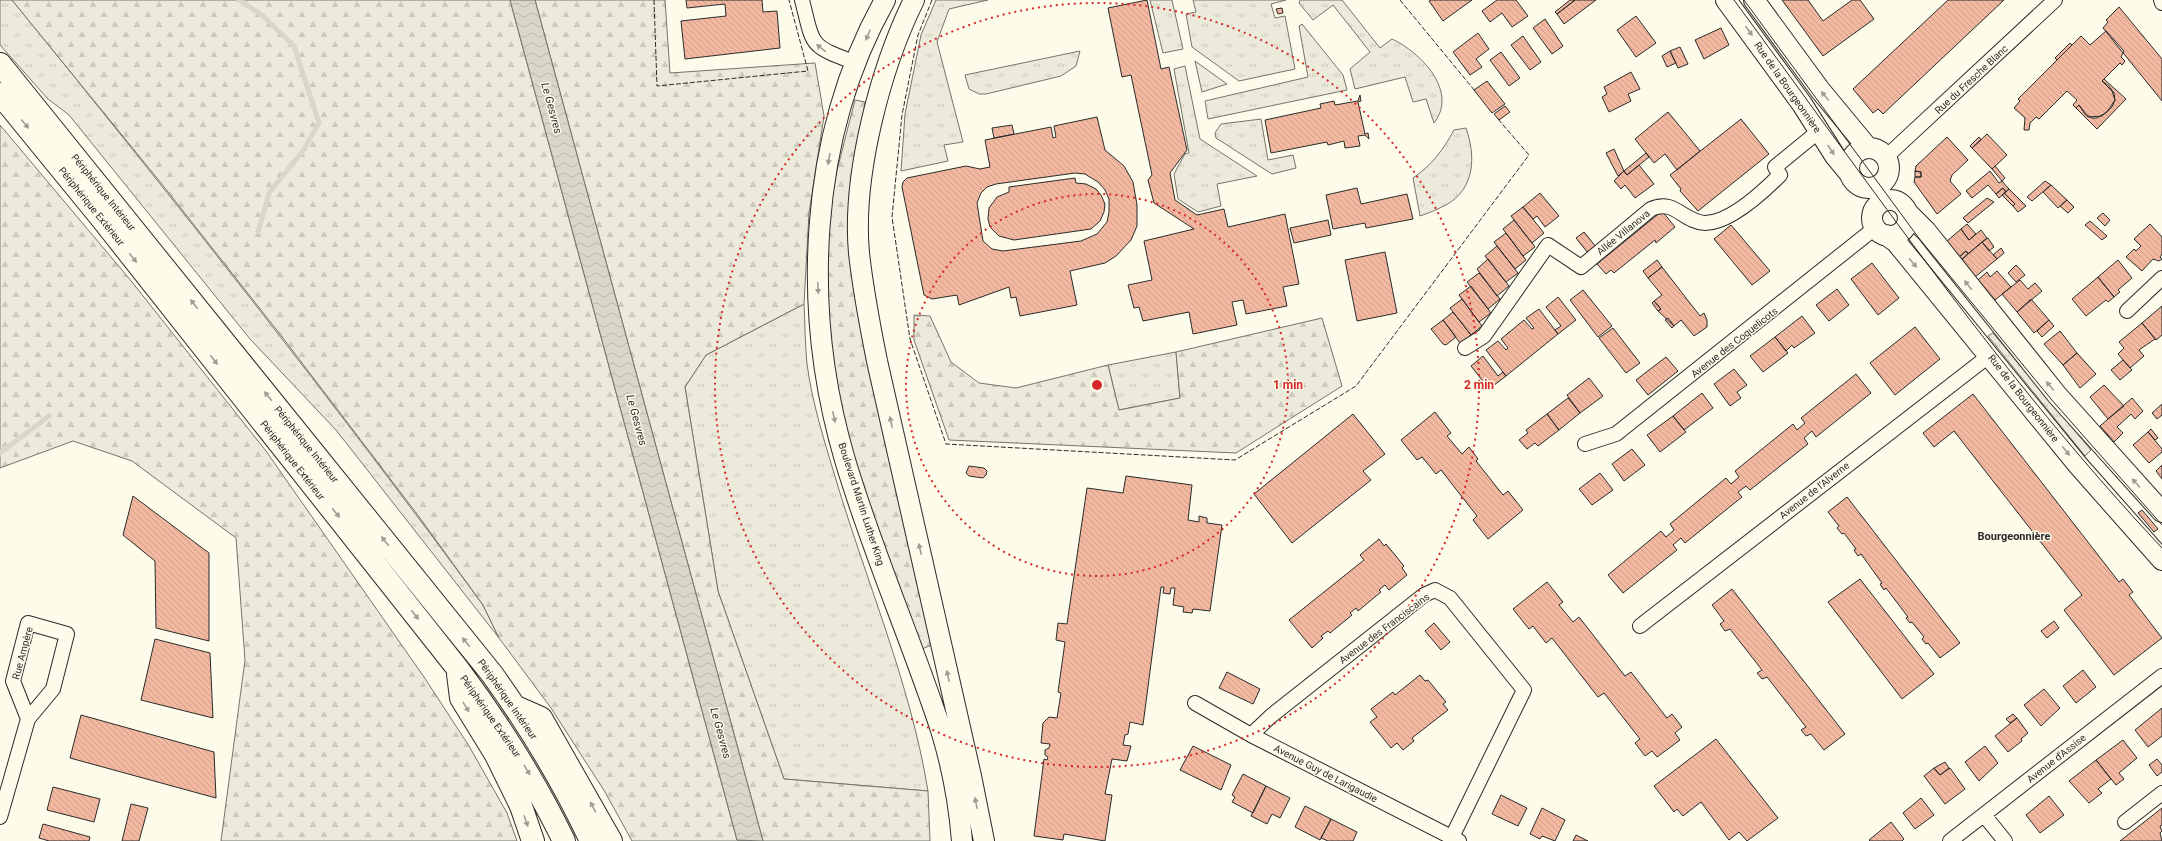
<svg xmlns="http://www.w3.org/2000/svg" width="2162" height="841" font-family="Roboto,sans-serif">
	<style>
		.grass { fill: url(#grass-tufts); stroke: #74746e }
		.forest { fill: url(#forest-firs); stroke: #74746e }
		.water { fill: url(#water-waves); stroke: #74746e }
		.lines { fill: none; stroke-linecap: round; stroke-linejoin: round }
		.stream { stroke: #d8d7c9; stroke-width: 5 }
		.building { fill: url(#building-back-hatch); stroke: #2b2b2b; fill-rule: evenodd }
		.street-casing { stroke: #2b2b2b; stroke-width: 16 }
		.secondary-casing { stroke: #2b2b2b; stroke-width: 22 }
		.highway-casing { stroke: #2b2b2b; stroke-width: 24 }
		.street { stroke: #fdfbea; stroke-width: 14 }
		.secondary { stroke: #fdfbea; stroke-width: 20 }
		.highway { stroke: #fdfbea; stroke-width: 22 }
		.tram { stroke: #2b2b2b; stroke-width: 1 }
		.fence { stroke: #2b2b2b; stroke-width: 1; stroke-dasharray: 5 2; stroke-linecap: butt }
		.oneway { fill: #9e9d94 }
		.ring { fill: none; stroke: #d62828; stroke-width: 2; stroke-dasharray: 2 4 }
		.labels { text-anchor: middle; stroke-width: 3; stroke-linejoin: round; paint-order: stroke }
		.street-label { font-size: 10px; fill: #2b2b2b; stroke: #fdfbea }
		.water-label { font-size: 11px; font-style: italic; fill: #2b2b2b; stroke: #fdfbea }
		.neighbourhood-label { font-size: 11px; font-weight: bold; fill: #2b2b2b; stroke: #fdfbea }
		.centre { fill: #d62828; stroke: #fdfbea; stroke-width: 2 }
		.ring-label { font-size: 12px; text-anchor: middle; font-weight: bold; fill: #d62828; stroke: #fdfbea; stroke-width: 3; stroke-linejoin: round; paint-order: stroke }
	</style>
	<defs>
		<pattern id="grass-tufts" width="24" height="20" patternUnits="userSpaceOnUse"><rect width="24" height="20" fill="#ecebdb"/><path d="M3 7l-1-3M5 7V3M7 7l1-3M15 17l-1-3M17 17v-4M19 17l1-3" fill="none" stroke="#cbcabc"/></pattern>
		<pattern id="forest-firs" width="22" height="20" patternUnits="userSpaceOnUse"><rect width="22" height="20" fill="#ecebdb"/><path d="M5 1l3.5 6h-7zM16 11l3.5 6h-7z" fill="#cbcabc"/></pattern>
		<pattern id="water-waves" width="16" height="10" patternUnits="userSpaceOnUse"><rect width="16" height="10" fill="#d8d7c9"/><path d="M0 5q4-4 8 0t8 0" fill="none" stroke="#bab9ad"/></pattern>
		<pattern id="building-back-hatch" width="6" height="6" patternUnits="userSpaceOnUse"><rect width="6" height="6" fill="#f2b8a0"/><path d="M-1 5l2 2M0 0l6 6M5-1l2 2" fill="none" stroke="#d09e8a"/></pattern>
	</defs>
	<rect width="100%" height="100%" fill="#fdfbea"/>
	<path class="grass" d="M0 0H12C174 199 332 399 483 605L499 638 336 430 250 339 69 115 48 99 0 45Z
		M936 0H988L949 9 937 42 963 142 944 145 948 161 901 171 905 114 921 35Z
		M1150 0H1172L1183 49 1163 53Z
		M1193 0H1286L1271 4 1275 18 1285 16 1295 69 1239 81 1192 47 1186 14 1196 12Z
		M1300 0H1342L1380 48 1392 39C1420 52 1459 91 1434 123L1426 99 1413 102 1405 77 1355 89 1350 69 1370 52 1333 5 1313 20 1299 3Z
		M1302 24 1343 75 1347 90 1208 119 1205 101 1308 77 1299 26Z
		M1080 51 1076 66 1061 76 986 94H979L969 89 965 75Z
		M1195 61 1227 84 1202 92Z
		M1185 66 1200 139 1257 176 1217 184 1221 206 1198 212 1178 199 1174 174 1185 154 1189 153 1174 69Z
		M1261 119 1268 160 1293 155 1296 168 1272 174 1216 138 1215 133 1221 124Z
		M1466 128C1476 156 1475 189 1446 205 1438 209 1429 213 1420 216L1413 178C1432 165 1443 150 1454 130Z
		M804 304C805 323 805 344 807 364 812 401 823 437 834 473 865 579 910 681 928 791L784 779 718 591 685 387 706 355Z
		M1993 333 2091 450 2085 456 1988 336Z
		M1176 352 1180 398 1119 410 1108 365Z"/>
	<path class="forest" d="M12 0H510L737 840 751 841H632L605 792 551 708 499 638 483 605 417 514 283 338 161 183Z
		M535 0H665L670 73 815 63 824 116 809 213 804 304 706 355 685 387 718 591 784 779 928 791 930 841H763Z
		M855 100 865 102 854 195 934 644 922 649 879 532 850 448 837 393 828 321 827 240 832 190Z
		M0 125 132 282 266 451 424 677 469 746 507 813 517 841H221L245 660 236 538 132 461 73 441 0 468Z
		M914 315 930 316 951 362 979 383 1016 388 1108 365 1119 410 1180 398 1176 352 1322 318 1342 386 1236 453 949 440 914 340Z"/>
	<path class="water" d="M510 0H535L763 841 737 840Z"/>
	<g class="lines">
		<path class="stream" d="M239 0 263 16 294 46 319 123 303 151 269 193 258 232
			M0 453 49 416"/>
	</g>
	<path class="building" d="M686 0H762L763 12 777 11 780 48 685 59 681 21 726 16 725 4 687 8Z
		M1147 0 1161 69 1169 67 1187 150 1170 173 1175 200 1197 215 1224 209 1228 227 1285 214 1299 284 1283 287 1287 306 1246 314 1243 300 1232 302 1237 325 1193 334 1189 312 1143 321 1139 307 1134 308 1128 285 1152 280 1144 241 1194 229 1154 203 1148 180 1152 175 1131 75 1122 77 1108 8Z
		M1431 0H1472L1443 21 1429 1Z
		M1497 0H1516L1528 16 1512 27 1502 13 1490 22 1482 11Z
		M1570 0H1575L1557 14 1555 12Z
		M1575 0H1596L1564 24 1557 14Z
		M1782 0H1808L1823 21 1852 0H1860L1874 19 1823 56Z
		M1948 0H2004L1883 114 1878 109 1873 113 1853 89Z
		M2119 7 2162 59V101L2103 28 2108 22 2106 20Z
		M1282 8 1283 13 1278 14 1276 9Z
		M1636 16 1656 43 1636 57 1617 30Z
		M1545 19 1563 46 1552 54 1533 28Z
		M1721 28 1729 45 1704 59 1695 40Z
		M2106 31 2124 51 2121 57 2125 61 2122 65 2120 63 2102 81 2108 85 2114 93 2115 100 2112 107 2102 116 2088 117 2079 105 2076 108 2073 105 2077 100 2067 91 2039 119 2036 117 2030 123 2029 130H2024L2025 118 2014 108 2020 101 2018 99 2081 36 2090 45Z
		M1478 33 1489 49 1476 59 1482 67 1470 75 1453 52Z
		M1523 36 1541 62 1530 70 1511 45Z
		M2070 43 2072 45 2057 60 2055 58Z
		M1680 47 1688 64 1678 68 1670 51Z
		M1670 51 1676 63 1667 67 1662 56Z
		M1501 52 1520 78 1509 86 1490 60Z
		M1631 72 1640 89 1628 94 1631 101 1609 112 1602 97 1607 94 1604 87Z
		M2104 79 2126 99 2097 129 2076 108 2079 105 2085 114 2092 118H2097L2107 112 2115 100 2112 91 2102 81Z
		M1487 81 1505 104 1492 113 1474 90Z
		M1360 95 1361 101 1358 102 1365 134 1368 133 1369 139 1365 135 1358 136 1360 146 1345 148 1344 141 1328 145 1327 142 1271 153 1265 120 1321 108 1320 104 1334 101 1335 105 1358 101Z
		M1505 106 1510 112 1499 120 1494 114Z
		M1668 112 1700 151 1677 170 1665 154 1654 163 1635 139Z
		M1097 117 1105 150 1124 166 1133 182 1137 205V226L1131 240 1116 256 1105 263 1070 271 1077 305 1020 316 1016 297 1011 298 1009 287 959 305 957 295 932 299 924 295 902 187 903 182 907 178 966 166 980 169 990 167 985 140 1051 127 1053 138 1056 137 1054 126ZM1075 173 1085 174 1098 182 1105 190 1109 199V212L1107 222 1097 234 1081 241 1003 251 992 249 983 241 977 203 981 193 987 187 996 184Z
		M1741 119 1769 154 1698 211 1680 191 1681 189 1670 175Z
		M1012 125 1014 134 994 138 992 128Z
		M1987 134 2007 155 1992 169 1972 148Z
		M1947 137 1968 160 1952 175 1950 181 1961 194 1937 214 1914 182 1915 177H1921V172L1915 171 1916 166Z
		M1979 137 1981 140 1972 148 1970 146Z
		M1614 149 1624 171 1618 176 1606 153Z
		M1646 153 1649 157 1627 175 1624 171Z
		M1639 165 1654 184 1635 198 1625 185 1621 189 1614 181 1624 171 1627 175Z
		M1995 166 2005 178 2002 181 1992 169Z
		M1915 171 1921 172V177H1915Z
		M1990 171 1999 183 2002 181 2009 189 2006 192 2003 188 1996 194 1988 185 1972 198 1966 191Z
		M1075 178 1076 183 1086 184 1096 189 1101 195 1105 204 1104 212 1100 221 1091 229 1014 240 999 236 990 227 988 219 989 208 997 197 1009 192V187Z
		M2045 181 2051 185 2032 201 2027 197Z
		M2051 185 2067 200 2058 208 2043 192Z
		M1357 188 1361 204 1407 194 1413 219 1366 228 1365 223 1333 229 1326 195Z
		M2003 188 2006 192 1999 198 1996 194Z
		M2009 189 2026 206 2018 212 2013 206 2015 204 2004 193Z
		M1540 193 1559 216 1545 227 1537 216 1533 219 1523 207Z
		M2004 193 2015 204 2013 206 2002 195Z
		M1987 198 1994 202 1968 223 1963 218Z
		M2067 200 2074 207 2068 213 2060 206Z
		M1523 207 1544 233 1532 243 1511 216Z
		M1662 211 1675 227 1656 243 1655 240 1614 273 1611 270 1606 274 1597 264Z
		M2103 213 2110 220 2105 226 2097 218Z
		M1328 220 1331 235 1294 243 1290 228Z
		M1514 220 1535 247 1523 256 1503 229Z
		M2090 221 2107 236 2102 240 2085 225Z
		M1967 224 1976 234 1969 240 1961 229Z
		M2150 224 2162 237V254L2160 257 2162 259 2159 261 2153 259 2142 271 2126 257 2134 249 2136 251 2141 246 2134 239Z
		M1731 225 1770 271 1752 285 1714 239Z
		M1961 229 1969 240 1981 230 1987 238 1968 254 1966 251 1959 257 1946 242Z
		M1584 232 1596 247 1588 253 1576 238Z
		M1506 233 1526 260 1515 269 1494 242Z
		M1988 238 1994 247 1989 251 1982 242Z
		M1982 242 1997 259 1975 277 1961 260Z
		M1497 246 1518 273 1506 282 1485 256Z
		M2001 248 2004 253 1997 259 1993 255Z
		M1966 251 1968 254 1961 260 1959 257Z
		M1385 252 1397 313 1357 321 1345 260Z
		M1488 259 1509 286 1497 296 1477 269Z
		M1657 260 1662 267 1648 278 1643 271Z
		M2118 260 2132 278 2118 290 2120 292 2114 297 2098 277Z
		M1872 263 1899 298 1878 315 1851 279Z
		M2016 265 2025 275 2016 282 2008 273Z
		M1662 267 1700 316 1704 313 1707 320V327L1694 336 1681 320 1674 326 1658 311 1661 309 1654 301 1662 295 1648 278Z
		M1997 271 2011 287 1995 300 1978 280 1987 272 1990 277Z
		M1479 273 1500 299 1488 309 1467 282Z
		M2098 277 2114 297 2108 302 2106 300 2086 316 2072 299Z
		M2020 280 2028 289 2035 283 2042 291 2017 312 2002 294Z
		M1471 286 1491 313 1479 322 1459 295Z
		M1837 289 1849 305 1829 321 1816 305Z
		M1583 290 1612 326 1598 337 1570 300Z
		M1558 297 1576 320 1558 334 1555 330 1561 326 1546 307Z
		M1462 299 1482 326 1471 335 1450 308Z
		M2031 299 2049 320 2034 333 2017 312Z
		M1654 301 1661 309 1658 311 1652 303Z
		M2162 306V335L2156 340 2142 323Z
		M1539 309 1558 334 1506 376 1486 350 1498 341 1506 350 1508 348 1501 339 1524 320 1532 329 1534 328 1526 318Z
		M1453 312 1471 335 1460 343 1443 320Z
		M1802 316 1815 333 1794 348 1792 345 1786 351 1775 337Z
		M1668 318 1674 326 1672 328 1665 320Z
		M1443 320 1456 337 1446 345 1443 344 1431 329Z
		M2049 320 2054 326 2042 337 2037 331Z
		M2142 323 2155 339 2139 350 2144 356 2130 368 2118 354 2124 348 2119 342Z
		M1915 327 1940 359 1895 395 1870 363Z
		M1613 328 1640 363 1626 373 1599 338Z
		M2060 331 2077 353 2063 365 2044 344Z
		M1775 337 1788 353 1763 372 1750 356Z
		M2077 353 2096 374 2080 388 2063 365Z
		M1483 356 1498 376 1503 372 1506 376 1489 389 1471 366Z
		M1666 357 1678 371 1648 395 1636 380Z
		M2123 360 2132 370 2120 380 2111 370Z
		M1734 369 1747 385 1737 392 1741 398 1730 406 1714 384Z
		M1856 374 1871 393 1816 437 1812 431 1804 438 1808 444 1750 490 1746 486 1738 492 1742 497 1685 543 1681 538 1673 545 1677 550 1623 593 1608 575 1661 531 1666 537 1674 530 1670 524 1726 478 1731 484 1739 477 1735 471 1793 424 1797 430 1805 423 1801 418Z
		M1589 378 1603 396 1580 413 1567 395Z
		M2104 385 2124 406 2108 419 2090 397Z
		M1702 393 1713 408 1684 430 1673 416Z
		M1973 394 2119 582 2123 579 2133 592 2129 595 2162 638 2114 675 2064 610 2082 595 1954 431 1934 447 1923 433Z
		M1568 398 1580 413 1559 430 1547 414Z
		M2132 398 2143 411 2135 419 2131 414 2117 427 2123 433 2114 442 2100 426Z
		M2162 404V415L2157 419 2152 413Z
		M1435 412 1451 433 1447 436 1462 454 1469 447 1478 459 1476 461 1503 495 1508 491 1523 510 1488 539 1473 520 1477 516 1441 470 1436 474 1422 457 1417 460 1401 440Z
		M1353 414 1385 454 1363 471 1371 480 1292 543 1254 494Z
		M1547 414 1559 430 1538 446 1535 443 1527 449 1519 440 1528 433 1526 430Z
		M1673 416 1686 432 1660 452 1647 435Z
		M2151 429 2158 438 2155 440 2148 432Z
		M2148 432 2162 449V452L2149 463 2133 445Z
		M1632 449 1645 465 1624 481 1612 464Z
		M2162 465V479L2156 471Z
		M969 466 984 468 987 471 986 475 983 478 969 476 966 473Z
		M1600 473 1613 490 1592 505 1579 489Z
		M1126 476 1192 485 1188 520 1199 522V516L1207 518V523L1222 525 1210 611 1193 609 1192 613 1183 612 1184 607 1173 605 1175 588H1171L1170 594 1163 593 1164 587H1161L1143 725 1130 722 1128 734 1125 735 1123 745 1131 746 1127 761 1112 759 1105 794 1112 795 1105 841 1064 834 1063 840 1034 836 1044 759 1047 760 1048 757 1045 755V750L1049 748 1050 744 1041 743 1043 723 1049 717 1057 718 1061 693 1058 692 1065 642 1056 640 1058 623 1067 624 1087 488 1123 493Z
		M133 496 209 553V641L156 628 155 561 123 535Z
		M1847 497 1960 643 1940 658 1928 643 1926 644 1922 639 1924 637 1912 622 1910 623 1906 618 1908 617 1886 588 1884 590 1880 584 1882 583 1861 554 1858 556 1854 550 1856 549 1844 533 1842 534 1837 528 1839 526 1828 512Z
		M2142 510 2158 529 2154 532 2138 513Z
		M1379 539 1384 546 1386 544 1404 566 1402 568 1407 575 1389 590 1385 585 1379 590 1381 592 1358 611 1356 608 1350 613 1352 615 1330 633 1328 631 1321 636 1323 638 1312 648 1289 620 1364 560 1360 555Z
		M1860 579 1934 674 1902 699 1828 602Z
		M1547 582 1563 602 1559 605 1573 622 1579 617 1625 676 1631 672 1667 718 1672 714 1682 727 1675 733 1680 740 1657 757 1652 751 1645 756 1635 743 1640 739 1604 693 1598 697 1552 638 1546 643 1533 626 1529 629 1513 609Z
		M1732 589 1845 734 1824 750 1811 734 1806 736 1801 730 1806 727 1767 677 1762 679 1757 673 1762 670 1730 629 1725 631 1720 624 1724 621 1712 605Z
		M2054 621 2059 628 2047 638 2041 631Z
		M1434 623 1450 642 1441 650 1425 631Z
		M155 639 210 653 213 718 141 700Z
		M2083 670 2096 687 2076 703 2063 686Z
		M1227 672 1260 689 1253 704 1219 688Z
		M1420 675 1425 681 1428 680 1446 702 1443 704 1448 710 1412 738 1414 741 1403 750 1397 743 1391 748 1370 722 1377 717 1371 709 1393 692 1395 695Z
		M2044 689 2060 708 2041 726 2024 705Z
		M2162 708V736L2148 747 2135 730Z
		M2013 714 2017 718 2010 723 2006 719Z
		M81 715 214 752 216 798 70 758Z
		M2017 718 2028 733 2021 739 2022 741 2008 752 1995 736Z
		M1716 739 1778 818 1747 841 1739 832 1729 840 1701 802 1683 816 1677 809 1674 812 1654 786Z
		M2123 740 2137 758 2119 773 2124 779 2116 785 2096 760Z
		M1193 746 1231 765 1221 790 1180 770Z
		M1985 746 1998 763 1979 781 1965 762Z
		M2157 759 2162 765V772L2157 776 2149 765Z
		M2096 760 2111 779 2098 789 2102 793 2089 803 2069 781Z
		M1945 762 1949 768 1940 775 1934 768Z
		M1934 768 1940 775 1950 768 1965 789 1945 804 1924 776Z
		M1243 774 1266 786 1253 813 1232 802 1235 797 1232 795Z
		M1266 786 1290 798 1280 818 1272 814 1267 824 1251 816Z
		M53 787 100 799 94 822 47 810Z
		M1501 795 1527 808 1518 826 1492 814Z
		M2049 796 2064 815 2040 833 2026 815Z
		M1921 798 1934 815 1915 829 1903 813Z
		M131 804 148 808 139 841H122Z
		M1305 806 1331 819 1320 840 1295 827Z
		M1542 808 1565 820 1555 841 1542 836 1540 839 1530 834Z
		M2162 808V825L2160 826 2162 831 2160 833 2162 841H2120Z
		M1331 819 1357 832 1353 841H1328L1321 838Z
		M1891 822 1904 839 1902 841H1870L1869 840Z
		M43 824 90 837 89 841H49L39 838Z
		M1576 835 1588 841H1573Z"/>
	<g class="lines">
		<defs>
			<path id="street" d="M802 0C814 48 809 45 856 63
				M2161 0 2162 3
				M1886 157 2055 0
				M2127 311 2162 278
				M1465 348 1484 336 1548 245 1581 267 1651 209C1674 198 1683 222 1705 223 1730 223 1763 192 1780 175L1775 167 1819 131
				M1585 444 1616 434 1875 228
				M1640 626 1990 355
				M1195 703 1251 735 1459 841
				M1251 735 1271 716 1424 595 1435 590 1450 598 1524 690 1452 837
				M1984 815 2005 841
				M0 817 28 719 53 689 67 634 28 623 13 681 28 719
				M2125 822 2162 793
				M1950 841 2162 676"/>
			<path id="secondary" d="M885 0C808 137 801 311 845 460 872 551 911 639 941 730 952 766 959 803 962 841
				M914 0C880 69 852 176 859 253 863 290 870 326 877 361L971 776 984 841
				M1726 0 1802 104 1835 156 1849 173
				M1754 0 1820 90 1868 148
				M1849 168a20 20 0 1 1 40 0a20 20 0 1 1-40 0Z
				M1872 218a18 18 0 1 1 36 0a18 18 0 1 1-36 0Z
				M1908 213 1926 231 2057 395 2162 512
				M1886 235 1896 242 2078 465 2162 560"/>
			<path id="highway" d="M0 64 492 674C530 727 563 781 591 841
				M0 94 102 219 458 669C499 724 534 779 564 841
				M458 674 461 698 496 755 521 806 533 841
				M516 707 541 718 611 841"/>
		</defs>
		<use href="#street" class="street-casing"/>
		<use href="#secondary" class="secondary-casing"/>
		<use href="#highway" class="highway-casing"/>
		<use href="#street" class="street"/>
		<use href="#secondary" class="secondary"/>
		<use href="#highway" class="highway"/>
		<path class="tram" d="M1734 0C1871 186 2003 379 2162 548
			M1744 0 1918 237 2051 399 2162 525"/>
		<path class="fence" d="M654 0 657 86 808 71 789 0
			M932 0 918 35 902 115 892 217 910 339 946 444 1235 460 1356 386 1529 155 1498 119
			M1400 0 1475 91"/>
	</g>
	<defs><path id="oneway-solid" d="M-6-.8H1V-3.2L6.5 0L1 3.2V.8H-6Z"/></defs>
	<g class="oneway">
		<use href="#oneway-solid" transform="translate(1749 31) rotate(54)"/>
		<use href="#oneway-solid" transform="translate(868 35) rotate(113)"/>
		<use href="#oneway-solid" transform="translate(821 48) rotate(-142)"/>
		<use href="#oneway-solid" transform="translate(1825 96) rotate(-130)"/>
		<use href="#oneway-solid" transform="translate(25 124) rotate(50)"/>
		<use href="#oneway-solid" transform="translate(1831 150) rotate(57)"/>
		<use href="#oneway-solid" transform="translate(829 159) rotate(100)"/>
		<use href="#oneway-solid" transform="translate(133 258) rotate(51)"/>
		<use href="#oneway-solid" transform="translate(1913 263) rotate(50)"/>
		<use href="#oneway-solid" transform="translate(1968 285) rotate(-128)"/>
		<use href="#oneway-solid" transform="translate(818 288) rotate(88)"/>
		<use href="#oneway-solid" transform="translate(194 304) rotate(-129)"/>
		<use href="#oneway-solid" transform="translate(214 360) rotate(52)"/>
		<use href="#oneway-solid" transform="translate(2050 386) rotate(-130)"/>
		<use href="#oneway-solid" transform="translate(268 396) rotate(-129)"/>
		<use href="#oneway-solid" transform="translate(834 417) rotate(77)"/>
		<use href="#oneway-solid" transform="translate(891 422) rotate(-103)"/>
		<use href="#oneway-solid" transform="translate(2066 451) rotate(51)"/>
		<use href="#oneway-solid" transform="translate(2136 483) rotate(-132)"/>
		<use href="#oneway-solid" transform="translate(336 513) rotate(51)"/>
		<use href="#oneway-solid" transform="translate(385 541) rotate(-129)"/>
		<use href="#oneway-solid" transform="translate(920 549) rotate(-103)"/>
		<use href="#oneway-solid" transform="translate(415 615) rotate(52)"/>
		<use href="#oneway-solid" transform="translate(466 642) rotate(-129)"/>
		<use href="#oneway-solid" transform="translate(948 676) rotate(-103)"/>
		<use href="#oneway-solid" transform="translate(466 707) rotate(58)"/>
		<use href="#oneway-solid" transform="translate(527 770) rotate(59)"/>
		<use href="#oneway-solid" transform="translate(976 803) rotate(-101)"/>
		<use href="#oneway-solid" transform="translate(593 807) rotate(-118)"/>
		<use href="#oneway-solid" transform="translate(526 821) rotate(71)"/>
	</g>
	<g class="ring">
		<circle cx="1097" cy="385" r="191"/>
		<circle cx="1097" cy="385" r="382"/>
	</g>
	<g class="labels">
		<g class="street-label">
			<text transform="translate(1971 79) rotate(-43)" y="4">Rue du Fresche Blanc</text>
			<text transform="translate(1788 87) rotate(55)" y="4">Rue de la Bourgeonnière</text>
			<text transform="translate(104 192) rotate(51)" y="4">Périphérique Intérieur</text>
			<text transform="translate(92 206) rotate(51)" y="4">Périphérique Extérieur</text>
			<text transform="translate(1623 232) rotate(-39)" y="4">Allée Villanova</text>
			<text transform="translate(1734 342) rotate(-38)" y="4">Avenue des Coquelicots</text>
			<text transform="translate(2024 398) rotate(52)" y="4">Rue de la Bourgeonnière</text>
			<text transform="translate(307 444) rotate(51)" y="4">Périphérique Intérieur</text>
			<text transform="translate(293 460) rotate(52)" y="4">Périphérique Extérieur</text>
			<text transform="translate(1814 490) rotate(-38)" y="4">Avenue de l'Alverne</text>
			<text transform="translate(862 504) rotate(72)" y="4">Boulevard Martin Luther King</text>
			<text transform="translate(1384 628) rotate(-37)" y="4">Avenue des Franciscains</text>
			<text transform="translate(22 653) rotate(-75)" y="4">Rue Ampère</text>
			<text transform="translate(508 699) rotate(55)" y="4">Périphérique Intérieur</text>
			<text transform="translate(491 716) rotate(55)" y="4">Périphérique Extérieur</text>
			<text transform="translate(2056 758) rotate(-38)" y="4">Avenue d'Assise</text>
			<text transform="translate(1326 773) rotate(27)" y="4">Avenue Guy de Larigaudie</text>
		</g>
		<g class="water-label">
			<text transform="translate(552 108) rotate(75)" y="4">Le Gesvres</text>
			<text transform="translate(637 420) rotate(75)" y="4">Le Gesvres</text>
			<text transform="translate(721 733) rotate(75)" y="4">Le Gesvres</text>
		</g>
		<g class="neighbourhood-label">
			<text x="2014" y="540">Bourgeonnière</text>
		</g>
	</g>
	<circle cx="1097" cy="385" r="6" class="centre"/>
	<g class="ring-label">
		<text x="1288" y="389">1 min</text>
		<text x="1479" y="389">2 min</text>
	</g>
</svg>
